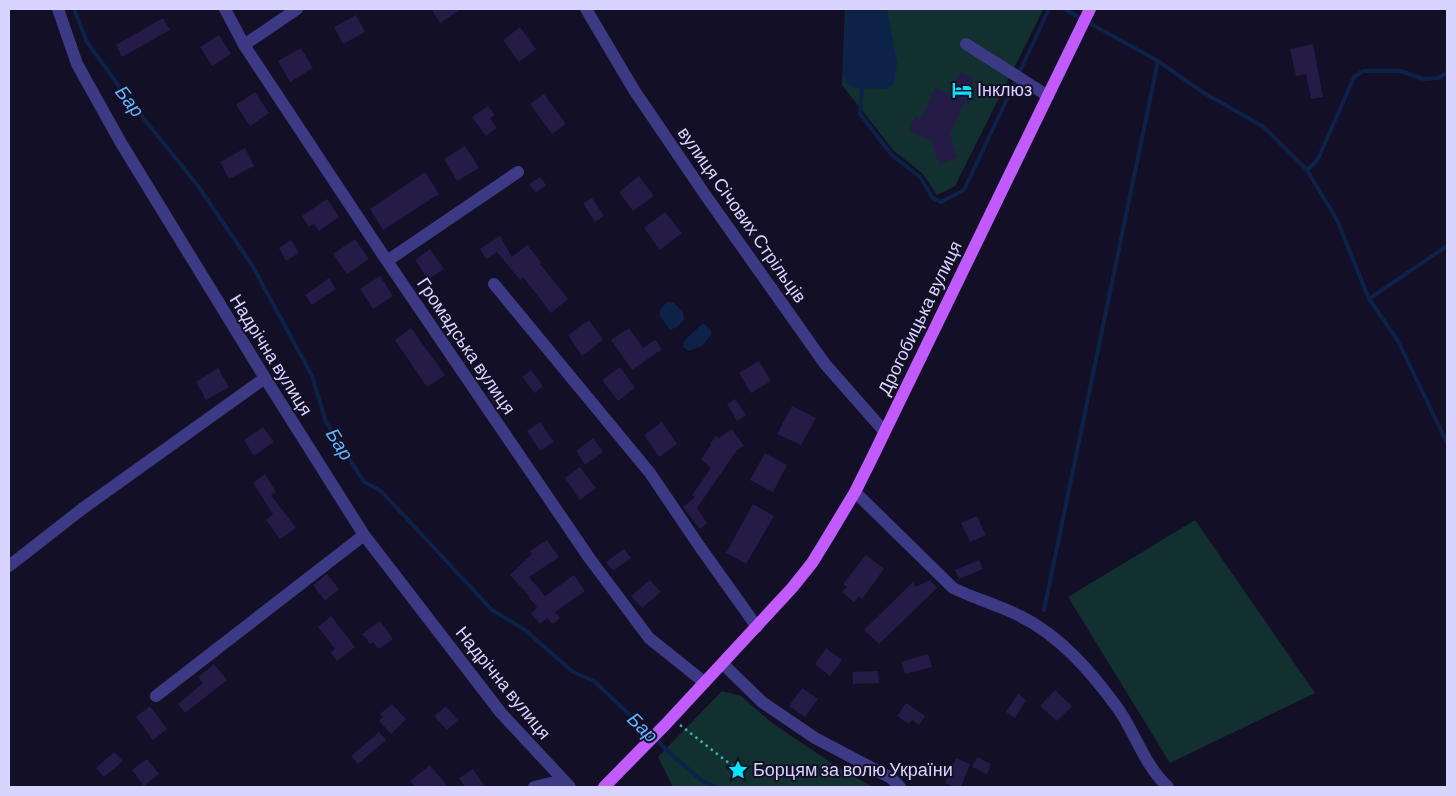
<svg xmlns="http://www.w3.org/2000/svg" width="1456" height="796" font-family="Barlow,sans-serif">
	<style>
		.green { fill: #12302f }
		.water { fill: #0c2248 }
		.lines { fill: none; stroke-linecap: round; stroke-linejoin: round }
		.stream { stroke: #0c2248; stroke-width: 4 }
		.building { fill: #241b47 }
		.path { stroke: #2fb8b0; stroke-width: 2.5; stroke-dasharray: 2.5 4; stroke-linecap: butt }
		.minor { stroke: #3d3a85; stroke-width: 12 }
		.major { stroke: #c25bff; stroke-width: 12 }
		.labels { text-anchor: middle; stroke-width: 4; stroke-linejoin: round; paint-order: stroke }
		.poi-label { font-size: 18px; fill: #d9d4ff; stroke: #130f26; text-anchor: start }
		.street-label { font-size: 18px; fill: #d9d4ff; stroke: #130f26 }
		.water-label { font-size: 19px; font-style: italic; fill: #62b6ff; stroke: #130f26 }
	</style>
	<rect width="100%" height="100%" fill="#130f26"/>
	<path class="green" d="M845 9 1043 10 955 186 937 195 922 173 894 151 842 85Z
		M1195 520 1315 693 1170 763 1068 597Z
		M722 691 741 696 772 723 839 768 873 787H673L658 757Z"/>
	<path class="water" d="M846 9H887L897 62 894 84 886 89 856 88 847 84 843 76Z
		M667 302H673L683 312 684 320 677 327 670 330 659 315 660 310Z
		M703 323 711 330V335L702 346 689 351 683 347 684 341Z"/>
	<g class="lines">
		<path class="stream" d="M74 9 87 42 128 99 198 186 252 265 312 376 326 422 364 482 381 491 492 610 525 630 573 672 594 681 673 756 701 780 715 787
			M1064 9 1158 61 1204 93 1264 127 1307 170 1337 220 1369 299 1398 341 1447 443
			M1019 73 1049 9
			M862 88 860 114 892 155 920 177 933 198 941 202 964 190 1016 80
			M1307 170 1318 159 1354 77 1363 71H1400L1424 79 1438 78 1447 73
			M1369 299 1447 246
			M1044 610 1158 61"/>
	</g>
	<path class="building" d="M431 9H461L440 23Z
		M356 15 365 32 343 44 334 27Z
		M163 18 170 30 122 57 116 45Z
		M520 27 536 49 519 62 503 40Z
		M219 35 231 54 212 66 200 47Z
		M1313 44 1323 97 1311 99 1306 74 1296 76 1290 49Z
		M301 48 313 68 290 82 278 61Z
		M960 72 974 78 970 88 975 90 969 104 964 102 950 135 957 158 939 164 931 140 909 131 915 116 922 119 935 88 951 94Z
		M255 92 269 113 250 126 236 105Z
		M544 94 566 124 552 134 530 104Z
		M488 106 495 115 490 118 497 128 486 136 472 117Z
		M465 146 479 168 457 181 444 159Z
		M245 148 254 166 229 179 220 162Z
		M425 172 439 194 383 230 370 209Z
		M639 176 654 196 633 211 619 192Z
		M540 177 546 185 536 193 529 184Z
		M592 198 604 216 595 222 583 203Z
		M327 199 339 217 319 231 314 224 309 227 302 216Z
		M665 212 682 233 660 250 644 228Z
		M500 236 512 257 527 245 542 263 540 264 568 299 551 313 523 277 520 280 497 252 486 259 480 249Z
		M355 239 369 259 347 274 333 254Z
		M291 240 299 253 286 261 279 248Z
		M430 249 444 269 428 279 415 260Z
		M380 276 393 296 373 309 360 289Z
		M329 278 336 289 312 305 305 295Z
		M589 320 603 340 582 356 568 335Z
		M411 328 445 375 427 387 395 340Z
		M629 328 643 348 655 340 662 349 632 370 611 340Z
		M759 361 771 381 751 393 739 373Z
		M620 367 635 388 618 401 602 380Z
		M218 368 229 387 206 400 196 382Z
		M531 370 543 386 535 393 522 377Z
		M496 387 503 397 494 404 487 393Z
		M735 399 746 415 737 421 727 404Z
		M792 406 816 418 801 445 777 434Z
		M540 422 554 442 540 451 527 431Z
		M662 422 677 444 659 457 644 435Z
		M263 427 274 442 254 456 244 440Z
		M732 429 744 446 737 450 697 508 707 523 700 529 683 507 695 497 692 495 711 468 701 459 711 445 710 444 716 436 719 438Z
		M593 438 603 452 585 465 576 451Z
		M765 453 787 465 773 492 750 480Z
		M580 467 596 488 580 500 565 478Z
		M265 474 276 492 271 495 296 528 280 539 266 520 273 514 253 483Z
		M753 504 774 516 746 564 726 553Z
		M977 516 986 535 970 542 961 523Z
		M547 540 559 557 529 577 545 596 574 575 585 591 555 612 560 618 553 624 547 618 540 624 531 614 537 607 529 598 530 597 510 575 532 554 530 551Z
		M624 549 631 558 613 571 606 562Z
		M866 555 884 569 862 599 859 596 854 602 842 592 847 587 843 584Z
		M979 560 983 569 959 579 955 570Z
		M327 574 339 589 325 601 313 585Z
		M650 580 661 592 642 608 631 596Z
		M930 580 937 588 879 644 864 630 913 582 915 587Z
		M331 616 355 647 337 661 330 652 335 649 318 627Z
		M380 621 393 639 379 649 373 642 370 644 362 634Z
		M826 648 842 660 830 676 815 664Z
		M928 654 932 667 905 674 901 662Z
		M214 664 227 680 185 713 178 704 203 683 198 677Z
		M878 671 879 683 853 684V672Z
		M802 688 818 699 805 717 789 706Z
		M1055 690 1072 706 1057 721 1040 706Z
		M1018 694 1026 700 1015 718 1006 712Z
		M906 703 925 716 919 725 912 720 909 724 897 716Z
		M392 704 406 719 391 734 379 721 383 717 380 714Z
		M150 706 167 729 153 740 136 717Z
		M446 706 458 720 447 730 434 716Z
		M379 732 386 740 358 764 351 756Z
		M114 752 123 761 104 777 96 768Z
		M977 757 991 764 987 774 972 767Z
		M956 758 970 764 961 787H955L945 783Z
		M147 759 159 774 144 786 132 770Z
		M430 765 448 787H415L410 781Z
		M473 769 485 787H465L459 778Z"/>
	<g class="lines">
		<path class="path" d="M680 725 734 767"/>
		<path class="minor" d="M58 9 77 64 121 143 265 378 364 535 501 713 570 787
			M225 9 244 45 387 261 590 559 649 638 704 682
			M586 9 634 90 706 196 825 364 884 431
			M966 44 1048 96
			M244 45 297 9
			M387 261 518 172
			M494 284 650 473 700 547 757 627
			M855 492 953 588C975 599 999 605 1020 616 1061 636 1093 674 1119 710 1136 735 1145 766 1168 787
			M9 566 82 509 265 378
			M723 664 762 702 815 738 891 778 900 787
			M156 696 364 535
			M534 787 563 780"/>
		<path class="major" d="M604 787 665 725 792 588 812 563 828 537 855 492 871 460 1090 9"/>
	</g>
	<defs>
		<symbol id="hotel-bare" viewBox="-9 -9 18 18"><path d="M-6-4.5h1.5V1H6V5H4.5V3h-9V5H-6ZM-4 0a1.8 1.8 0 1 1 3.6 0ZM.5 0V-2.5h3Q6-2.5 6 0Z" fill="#00e5ff" stroke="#130f26" stroke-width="2.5" paint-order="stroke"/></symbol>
		<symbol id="sight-bare" viewBox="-9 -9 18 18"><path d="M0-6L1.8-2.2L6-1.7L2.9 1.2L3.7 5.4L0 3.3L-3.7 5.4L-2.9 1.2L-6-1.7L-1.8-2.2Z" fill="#00e5ff" stroke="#130f26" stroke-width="2.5" paint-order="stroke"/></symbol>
	</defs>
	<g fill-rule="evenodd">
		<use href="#hotel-bare" x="948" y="76" width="28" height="28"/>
		<use href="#sight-bare" x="724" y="756" width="28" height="28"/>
	</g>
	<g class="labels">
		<g class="poi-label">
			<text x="977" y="96">Інклюз</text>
			<text x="753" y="776">Борцям за волю України</text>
		</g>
		<g class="street-label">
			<text transform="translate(742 215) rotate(55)" y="6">вулиця Січових Стрільців</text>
			<text transform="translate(920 318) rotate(-64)" y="6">Дрогобицька вулиця</text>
			<text transform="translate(466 346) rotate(56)" y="6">Громадська вулиця</text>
			<text transform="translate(271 355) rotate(58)" y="6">Надрічна вулиця</text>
			<text transform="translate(503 683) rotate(51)" y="6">Надрічна вулиця</text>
		</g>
		<g class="water-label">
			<text transform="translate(130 101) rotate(52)" y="7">Бар</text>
			<text transform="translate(340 444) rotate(58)" y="7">Бар</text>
			<text transform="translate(643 727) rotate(44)" y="7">Бар</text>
		</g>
	</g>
	<rect width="1456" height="796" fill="none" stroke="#d9d4ff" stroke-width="20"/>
</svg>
